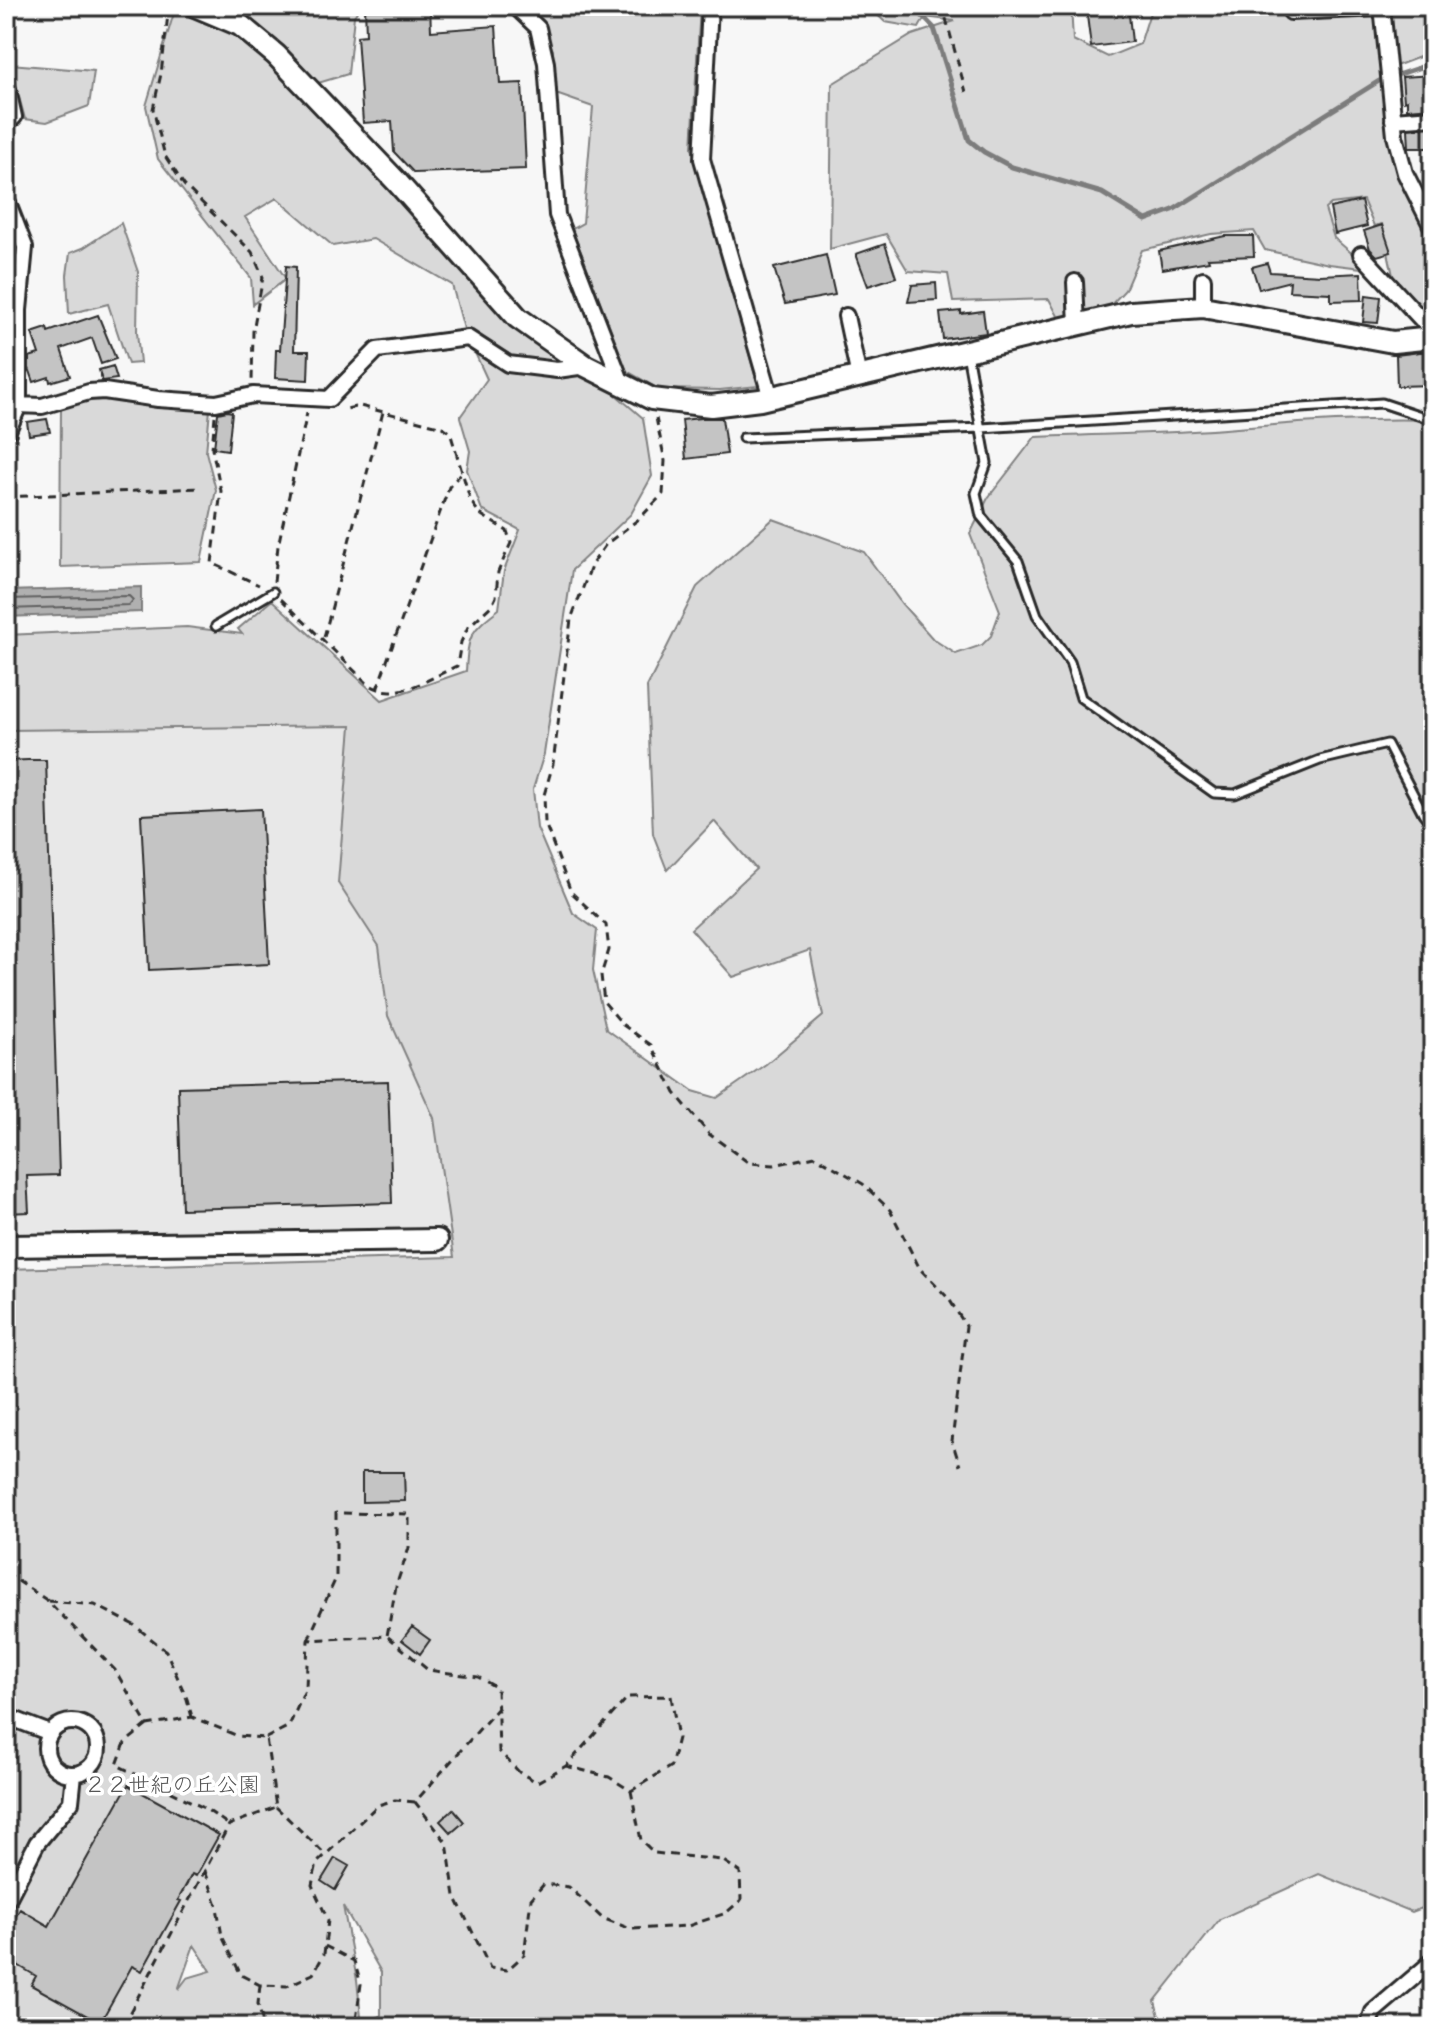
<svg xmlns="http://www.w3.org/2000/svg" width="1439" height="2033" font-family="'Shantell Sans','Klee One',sans-serif">
	<style>
		.built { fill: #e8e8e8 }
		.green { fill: #d9d9d9; stroke: #828282; stroke-width: 2; fill-rule: evenodd }
		.water { fill: #b0b0b0; stroke: #7b7b7b; stroke-width: 2 }
		.lines { fill: none; stroke-linecap: round; stroke-linejoin: round }
		.shore { stroke: #606060; stroke-width: 2 }
		.stream { stroke: #7b7b7b; stroke-width: 5 }
		.building { fill: #c4c4c4; stroke: #2b2b2b; stroke-width: 2 }
		.lane-casing { stroke: #2b2b2b; stroke-width: 13 }
		.street-casing { stroke: #2b2b2b; stroke-width: 20 }
		.secondary-casing { stroke: #2b2b2b; stroke-width: 26 }
		.path { stroke: #2b2b2b; stroke-width: 3; stroke-dasharray: 8 6; stroke-linecap: butt }
		.lane { stroke: #fff; stroke-width: 7 }
		.street { stroke: #fff; stroke-width: 14 }
		.secondary { stroke: #fff; stroke-width: 20 }
		.labels { text-anchor: middle; stroke-width: 7; stroke-linejoin: round; paint-order: stroke }
		.park-label { font-size: 22px; fill: #565656; stroke: #fff }
	</style>
	<rect width="100%" height="100%" fill="#f7f7f7"/>
	<filter id="ink" filterUnits="userSpaceOnUse"><feTurbulence type="fractalNoise" baseFrequency=".0125" numOctaves="2"/><feDisplacementMap in="SourceGraphic" scale="16" xChannelSelector="R" yChannelSelector="G"/><feConvolveMatrix kernelMatrix="1 2 1 2 8 2 1 2 1" color-interpolation-filters="sRGB"/></filter>
	<g filter="url(#ink)">
		<path class="built" d="M351 726 338 883 379 946 388 1016 434 1118 452 1230 6 1232V730Z"/>
		<path class="green" d="M176 6H361L354 16 348 74 295 90 536 345 615 394 643 418 652 476 631 514 572 570 544 754 533 789 537 828 573 913 597 930 593 970 606 1029 693 1091 717 1098 766 1064 823 1016 810 950 733 977 691 929 756 869 714 821 667 870 653 834 647 687 697 587 773 519 864 552 902 604 933 639 956 654 982 645 991 636 1000 611 970 534 988 498 1035 437C1102 434 1170 434 1237 428 1303 422 1367 418 1433 420V1901L1426 1906 1433 1904 1412 1912 1319 1874 1220 1919 1155 2001 1162 2027H6V1269L454 1257 434 1118 388 1016 379 946 338 883 351 726 6 730V635L187 627 242 634 238 629 272 600 382 700 466 671C468 635 470 631 499 609L504 571 520 530 482 510 467 470 470 451 460 417 487 379 464 329 452 285 373 239 333 246 277 198 245 217 286 279 253 304 251 278 158 159 146 106ZM343 1906 381 1972V2015L362 2026 357 1980ZM194 1945 211 1971 187 1978 178 1990Z
			M518 6H700L692 148 758 386 720 390 659 389 627 371 572 229 583 223 593 107 553 93V50L533 11Z
			M868 6H1071L1073 40 1108 57 1140 44 1152 6 1380 8 1395 136 1433 225V325L1395 285 1382 224 1374 226 1363 200 1331 204 1325 209 1334 238 1370 269 1329 264 1265 250 1254 231 1211 234 1142 250 1125 290 1107 309 1059 318 1049 299 953 302 948 274 908 271 886 234 830 249 832 84 912 35 955 21 925 17 919 28 885 22Z
			M1389 6H1433V52L1393 67Z
			M10 64 94 71 89 106 47 122 25 119Z
			M121 223 138 272 137 332 140 363 128 364 108 304 69 314 67 275 70 253 83 248Z
			M12 318 9 411 6 418V319Z
			M101 395 210 409 206 452 216 490 201 562 60 567 61 408Z"/>
		<path class="water" d="M141 587V612L6 617V591Z"/>
		<g class="lines">
			<path class="shore" d="M6 599 129 596 133 600 129 605 6 609"/>
			<path class="stream" d="M913 6 934 28 969 140 984 152 1012 167 1102 193 1146 220 1173 210 1379 81 1433 63"/>
		</g>
		<path class="building" d="M365 6H430L431 31 496 26 500 84 522 83 526 169 414 173 394 152 392 121 363 123 357 36 366 35Z
			M1098 6H1128L1132 42 1091 47 1086 8Z
			M1433 75V107L1407 109V100L1404 101 1402 77Z
			M1433 127V148H1409L1408 129Z
			M1361 201 1367 226 1335 234 1330 208Z
			M1382 225 1391 252 1377 256 1370 249 1364 231Z
			M1225 236H1253L1254 256 1208 258 1209 261 1162 269 1159 251Z
			M885 244 896 277 868 286 856 254Z
			M826 255 835 295 785 304 774 268Z
			M1267 263 1270 272 1320 275 1361 273 1362 300 1331 301V293L1289 291 1290 281 1259 289 1252 267Z
			M286 266 296 267 294 351H309L308 380 275 378 276 350H280Z
			M936 283 937 300 908 302 912 285Z
			M1366 295 1381 297 1378 323 1363 322Z
			M961 311V314L983 311 986 333 943 339 940 313Z
			M98 315 116 359 101 364 92 338 61 349 70 376 50 382 49 377 34 382 29 368V357L39 354 32 333 47 328 48 332Z
			M1420 352H1433V385L1397 386 1396 355Z
			M113 366 117 379 102 381 99 370Z
			M227 411 232 412 228 450 214 448 218 413Z
			M701 418H722L727 454 686 459 682 420Z
			M47 419 50 432 29 435 27 422Z
			M28 760H46L59 1175 27 1176 29 1212 6 1213V761Z
			M261 809 269 964 149 970 141 815Z
			M388 1081 392 1203 182 1209 178 1087Z
			M362 1472H404L405 1501 362 1502Z
			M412 1627 430 1640 420 1654 402 1640Z
			M128 1785 219 1835 196 1876 192 1874 178 1900 181 1901 142 1971 132 1966 100 2023 31 1985 36 1976 6 1958V1933L20 1909 49 1926Z
			M453 1809 464 1822 451 1833 440 1821Z
			M335 1858 349 1866 335 1890 321 1881Z"/>
		<g class="lines">
			<defs>
				<path id="lane" d="M967 353 987 463 976 493 981 516 1018 561 1037 615 1070 662 1081 698 1214 793 1235 794 1320 760 1387 744 1423 813 1433 826
					M743 438 981 428 1382 403 1433 420
					M216 626 273 592"/>
				<path id="street" d="M515 6 538 28 546 63 557 215 623 386
					M710 6 702 159 771 398
					M1290 6 1291 12 1382 8
					M1382 6 1395 136 1405 173 1433 229
					M6 81 14 117 6 124
					M1393 120 1433 117
					M6 198 25 247 19 310V405L6 435
					M1361 254 1433 332
					M1075 282 1077 325
					M1203 307V279
					M846 316 859 377
					M19 405 42 406 89 392 104 391 158 399 216 403 253 395 329 399 377 350 468 338 508 364 557 370 586 366
					M6 1716 50 1733
					M46 1748a26 26 0 1 1 52 0a26 26 0 1 1-52 0Z
					M6 1903 37 1843 71 1802 74 1774
					M1368 2027 1373 2012 1433 1961"/>
				<path id="secondary" d="M195 6 240 25 276 55 397 182 518 318 586 366 652 399 711 406 760 400 1131 312 1203 307 1393 342 1433 338
					M6 1246 437 1240"/>
			</defs>
			<use href="#lane" class="lane-casing"/>
			<use href="#street" class="street-casing"/>
			<use href="#secondary" class="secondary-casing"/>
			<path class="path" d="M169 6 161 74 153 109 165 156 184 185 252 252 263 277 253 331 252 382
				M939 6 945 15 966 92
				M215 416 212 448 221 491 212 563 259 585
				M656 418 665 461 663 494 639 519 606 544 592 564 571 619 553 764 544 795 545 823 571 892 606 925 609 950 601 975 604 1002 623 1025 651 1045 675 1093 709 1134 749 1163 774 1165 815 1156 863 1184 890 1210 920 1269 949 1299 966 1326 952 1441 960 1466
				M6 497 199 488
				M274 582 278 546 307 413
				M281 599 367 683C395 704 429 678 457 666L461 642 468 627 492 605 496 597 498 572 511 543 507 531 480 514 471 502 450 432 443 427 360 406 342 410
				M324 637 383 412
				M377 689 449 487 463 471
				M6 1573 48 1601 115 1670 147 1725 192 1717 238 1736 266 1738 276 1807 229 1825 122 2027
				M48 1601 95 1605 134 1625 166 1651 187 1699 192 1717
				M308 1640 336 1578V1513L409 1514V1548L396 1586 387 1636
				M499 1707 415 1802 447 1843 455 1896 490 1968 507 1970 524 1955 531 1899 544 1884 569 1887 602 1918 631 1929 688 1926 726 1913 741 1900 740 1872 722 1860 654 1853 641 1840 631 1791
				M147 1725 125 1743 117 1765 206 1809 229 1825
				M266 1738 289 1726 306 1688 308 1640 387 1636 428 1670 478 1677 497 1688 499 1751 520 1773 537 1782 566 1766 628 1697 671 1696 678 1738 671 1766 631 1791 609 1777 566 1766
				M276 1807 325 1854
				M205 1871 216 1902 222 1936 241 1975 260 1985 287 1986 313 1974 324 1954 328 1920 312 1885 317 1863 378 1805 395 1800 415 1802
				M325 1946 354 1961 361 1984 356 2020 347 2027
				M260 1985 258 2004 264 2027"/>
			<use href="#lane" class="lane"/>
			<use href="#street" class="street"/>
			<use href="#secondary" class="secondary"/>
		</g>
	</g>
	<g class="labels">
		<g class="park-label">
			<text x="172" y="1792">２２世紀の丘公園</text>
		</g>
	</g>
	<rect width="1439" height="2033" fill="none" stroke="#fff" stroke-width="32"/>
	<rect x="16" y="16" width="1407" height="2001" fill="none" stroke="#2b2b2b" stroke-width="3" filter="url(#ink)"/>
</svg>
